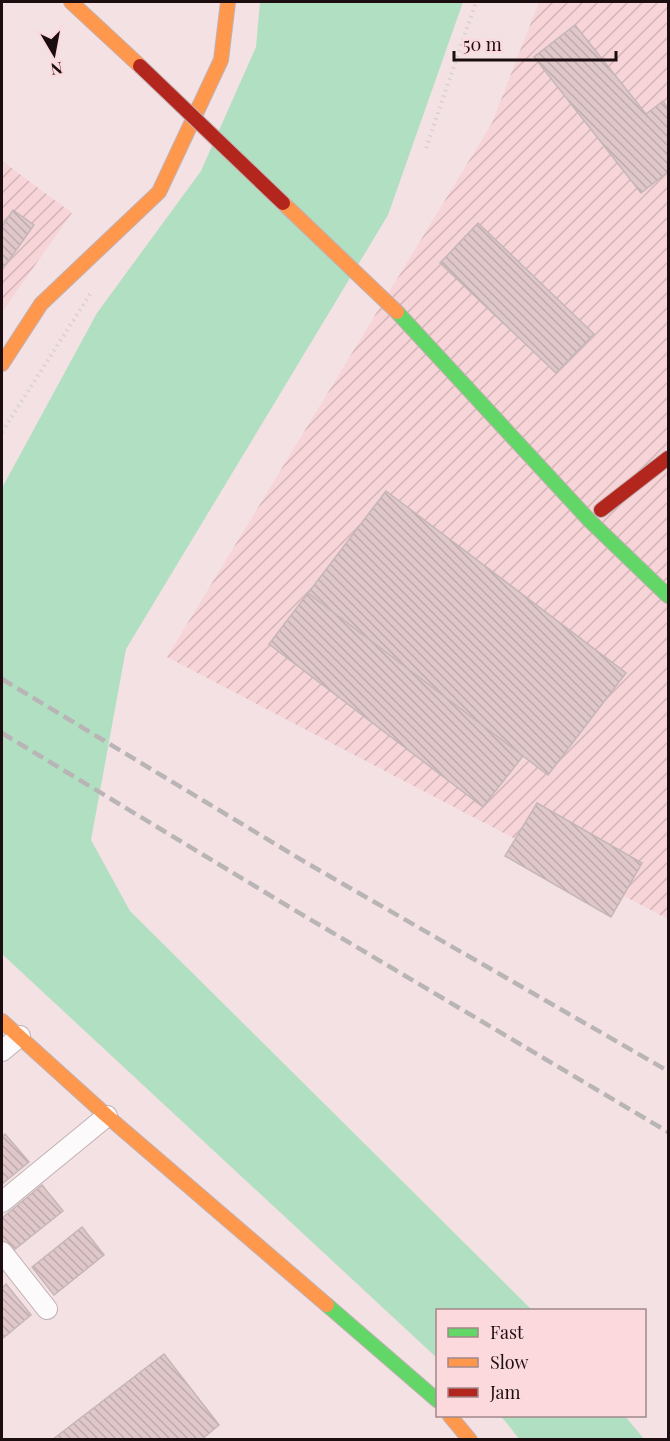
<svg xmlns="http://www.w3.org/2000/svg" width="670" height="1441" font-family="'Playfair Display',serif">
	<style>
		.industrial { fill: url(#industrial-furrows) }
		.water { fill: #b1dfc1 }
		.building { fill: url(#building-back-hatch); stroke: #c5b6b8; stroke-width: 1.5 }
		.lines { fill: none; stroke-linecap: round; stroke-linejoin: round }
		.street-casing { stroke: #c1b1b3; stroke-width: 22 }
		.fast-casing { stroke: #c1b1b3; stroke-width: 16 }
		.slow-casing { stroke: #c1b1b3; stroke-width: 16 }
		.jam-casing { stroke: #c1b1b3; stroke-width: 16 }
		.path { stroke: #d7d1d2; stroke-width: 4; stroke-dasharray: 1.5 4.5; stroke-linecap: butt }
		.street { stroke: #fdfafb; stroke-width: 20 }
		.fast { stroke: #63d668; stroke-width: 14 }
		.slow { stroke: #ff974d; stroke-width: 14 }
		.jam { stroke: #b3261e; stroke-width: 14 }
		.rail { stroke: #b9b4b5; stroke-width: 4.5; stroke-dasharray: 12 6; stroke-linecap: butt }
		.slow-bridge-casing { stroke: #c1b1b3; stroke-width: 16; stroke-linecap: butt }
		.jam-bridge-casing { stroke: #c1b1b3; stroke-width: 16; stroke-linecap: butt }
		.slow-bridge { stroke: #ff974d; stroke-width: 14 }
		.jam-bridge { stroke: #b3261e; stroke-width: 14 }
	</style>
	<defs>
		<pattern id="industrial-furrows" width="10" height="10" patternUnits="userSpaceOnUse" patternTransform="scale(1.5)"><rect width="10" height="10" fill="#f7d4d7"/><path d="M-1 1l2-2M0 10L10 0M9 11l2-2" fill="none" stroke="#d3b5b8"/></pattern>
		<pattern id="building-back-hatch" width="6" height="6" patternUnits="userSpaceOnUse" patternTransform="scale(1.5)"><rect width="6" height="6" fill="#dfc7ca"/><path d="M-1 5l2 2M0 0l6 6M5-1l2 2" fill="none" stroke="#bfaaac"/></pattern>
	</defs>
	<rect width="100%" height="100%" fill="#f3e1e3"/>
	<path class="industrial" d="M539 2H668V919L167 657 492 123Z
		M2 161 72 213 2 312Z"/>
	<path class="water" d="M260 2H463L388 215 126 649 91 840 130 911 532 1310H438L437 1358 2 954V488L97 313 201 171 256 47Z
		M500 1416H625L644 1439H519L506 1422Z"/>
	<path class="building" d="M575 25 646 114 663 101 668 109V172L641 193 534 57Z
		M13 210 34 225 2 270V227Z
		M478 223 594 334 556 373 440 263Z
		M386 491 626 673 548 775 308 593Z
		M308 593 523 756 483 807 269 644Z
		M537 803 642 863 611 917 505 856Z
		M5 1134 29 1162 2 1184V1137Z
		M42 1185 63 1211 9 1254 2 1245V1218Z
		M82 1227 104 1255 54 1295 32 1267Z
		M6 1284 31 1315 2 1339V1288Z
		M164 1354 219 1425 201 1440H52Z"/>
	<g class="lines">
		<defs>
			<path id="street" d="M2 1051 20 1036
				M2 1202 107 1116
				M2 1252 47 1309"/>
			<path id="fast" d="M397 312 590 521 668 596
				M327 1305 438 1401"/>
			<path id="slow" d="M71 2 140 66
				M2 364 41 304 159 192 221 60 228 2
				M2 1021 107 1116 327 1305
				M450 1416 470 1440"/>
			<path id="jam" d="M601 510 668 458"/>
		</defs>
		<use href="#street" class="street-casing"/>
		<use href="#fast" class="fast-casing"/>
		<use href="#slow" class="slow-casing"/>
		<use href="#jam" class="jam-casing"/>
		<path class="path" d="M426 148 476 2
			M2 432 92 291"/>
		<use href="#street" class="street"/>
		<use href="#fast" class="fast"/>
		<use href="#slow" class="slow"/>
		<use href="#jam" class="jam"/>
		<path class="rail" d="M2 679 305 862 668 1071
			M2 733 291 908 668 1132"/>
		<defs>
			<path id="slow-bridge" d="M283 203 397 312"/>
			<path id="jam-bridge" d="M140 66 283 203"/>
		</defs>
		<use href="#slow-bridge" class="slow-bridge-casing"/>
		<use href="#jam-bridge" class="jam-bridge-casing"/>
		<use href="#slow-bridge" class="slow-bridge"/>
		<use href="#jam-bridge" class="jam-bridge"/>
	</g>
	<rect width="670" height="1441" fill="none" stroke="#1c0e10" stroke-width="6"/>
	<rect x="436" y="1309" width="210" height="108" fill="#fbd9dd" stroke="#a2888b" stroke-width="1.5"/>
	<rect x="448" y="1328" width="30" height="9" fill="#63d668" stroke="#a2888b" stroke-width="1.5"/>
	<text x="490" y="1339" font-size="18" fill="#1c0e10">Fast</text>
	<rect x="448" y="1358" width="30" height="9" fill="#ff974d" stroke="#a2888b" stroke-width="1.5"/>
	<text x="490" y="1369" font-size="18" fill="#1c0e10">Slow</text>
	<rect x="448" y="1388" width="30" height="9" fill="#b3261e" stroke="#a2888b" stroke-width="1.5"/>
	<text x="490" y="1399" font-size="18" fill="#1c0e10">Jam</text>
	<g transform="translate(54 54) rotate(170)" stroke="#fbd9dd" stroke-width="4.5" paint-order="stroke">
	<path d="M0-4.5L10 22L0 15L-10 22Z" fill="#1c0e10"/>
	<text y="-9" font-size="16" font-weight="bold" text-anchor="middle" fill="#1c0e10">N</text>
	</g>
	<path d="M454 51v9h162v-9" fill="none" stroke="#1c0e10" stroke-width="3"/>
	<text x="463" y="51" font-size="18" fill="#1c0e10" stroke="#fbd9dd" stroke-width="4.5" paint-order="stroke">50 m</text>
</svg>
